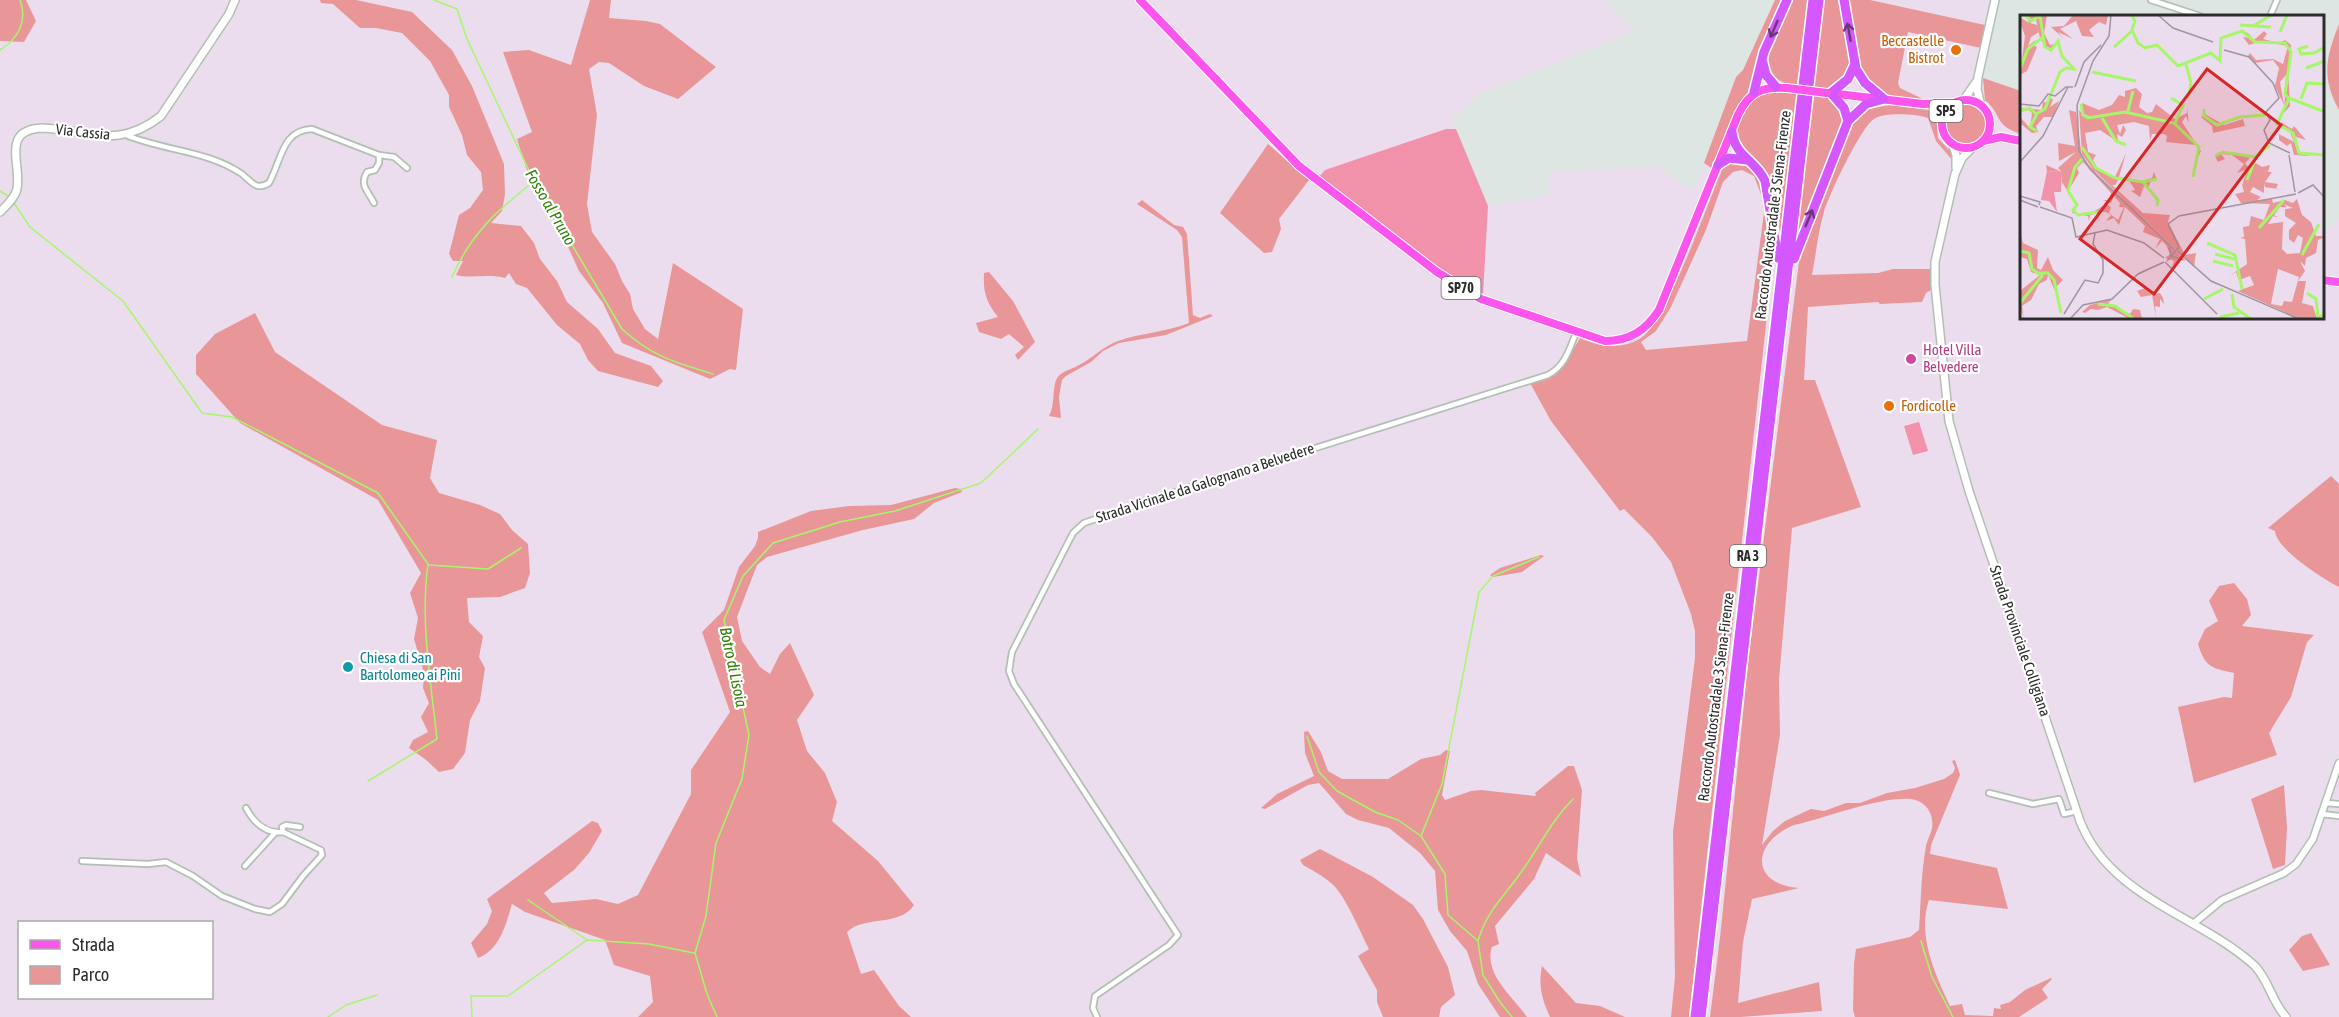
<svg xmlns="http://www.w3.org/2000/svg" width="2339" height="1017" font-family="'Asap Condensed',sans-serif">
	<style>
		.industrial { fill: #dee6e3 }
		.green { fill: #e99698; fill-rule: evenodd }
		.pitch { fill: #f191aa }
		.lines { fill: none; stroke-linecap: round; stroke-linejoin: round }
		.stream { stroke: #a5f769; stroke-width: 1.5 }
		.minor-casing { stroke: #b1c0b2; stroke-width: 8 }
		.tertiary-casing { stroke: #b1c0b2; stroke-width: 9 }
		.secondary-casing { stroke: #b1c0b2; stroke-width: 10 }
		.primary-casing { stroke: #fff; stroke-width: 10 }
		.motorway-casing { stroke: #fff; stroke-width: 12 }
		.minor { stroke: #fff; stroke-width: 4.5 }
		.tertiary { stroke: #fff; stroke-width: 6 }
		.secondary { stroke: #fff; stroke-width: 7 }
		.primary { stroke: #fb55ed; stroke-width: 8 }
		.motorway { stroke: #d557ff; stroke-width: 9 }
		.primary-bridge-casing { stroke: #fff; stroke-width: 10; stroke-linecap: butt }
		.primary-bridge { stroke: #fb55ed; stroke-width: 8 }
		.oneway { stroke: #673b76 }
		.food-dot { fill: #e8710a; stroke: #fff; stroke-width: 2 }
		.hotel-dot { fill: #d1479c; stroke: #fff; stroke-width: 2 }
		.culture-dot { fill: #0f9aa8; stroke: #fff; stroke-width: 2 }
		.labels { text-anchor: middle; stroke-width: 4.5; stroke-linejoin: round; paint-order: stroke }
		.shield { fill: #fff; stroke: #6b6b6b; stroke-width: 1.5 }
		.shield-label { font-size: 14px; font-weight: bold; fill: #2c2c2c }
		.food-label { font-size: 15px; fill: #c56008; stroke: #fff; text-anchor: end }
		.street-label { font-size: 15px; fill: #2c2c2c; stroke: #fff }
		.hotel-label { font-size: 15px; fill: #b23c85; stroke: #fff; text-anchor: start }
		.culture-label { font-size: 15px; fill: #0d838f; stroke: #fff; text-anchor: start }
		.water-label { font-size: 16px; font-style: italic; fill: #308207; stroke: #fff }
		.inset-river { fill: none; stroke: #a5f769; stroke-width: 3 }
		.inset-road { fill: none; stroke: #9f96a0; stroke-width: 1.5 }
		.view { fill: #d62828; fill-opacity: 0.15; stroke: #d62828; stroke-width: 3 }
		.inset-edge { fill: none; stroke: #2c2c2c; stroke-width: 3 }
	</style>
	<rect width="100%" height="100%" fill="#ecddee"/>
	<path class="industrial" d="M1603 0H1775L1743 70 1736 77 1694 191 1657 166 1550 172V195L1488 206 1451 118 1457 116 1477 95 1634 31Z
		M1999 0H2339V23L2330 48 2327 65V81L2332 97 2339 110V220L2323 235 2322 16H2021V91L1983 78Z"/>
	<path class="green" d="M0 0H26L36 21 24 42 0 41Z
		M320 0H356L412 12 452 50 472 86 504 164 505 194 502 211 491 223 521 226 534 243 540 259 557 281 567 302 598 329 615 353 651 366 663 381 658 387 598 371 588 360 580 344 557 325 527 288 516 284 509 273 505 278C489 273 472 279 456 275L463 261H453L449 254 459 215 470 208 483 190 481 172 467 155 462 135 449 107V95L430 61 402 33 376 28H360L333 4 321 3Z
		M590 0H611L609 18 646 21 660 24 716 67 678 99 644 86 609 63 599 62 589 69 597 115 587 204 592 232 615 264 622 281 630 294 633 309 645 329 658 339 673 263 743 309 736 370 730 369 710 379 622 343 603 303 579 271 560 229 533 189 517 139 532 132 503 52 529 50 571 65Z
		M1775 0H1782L1760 51 1751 88 1739 104 1713 169 1704 163 1736 77 1743 70Z
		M1790 0H1809L1798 86C1778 84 1770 76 1768 56Z
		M1824 0H1841L1851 60 1850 71C1836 85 1835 90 1814 88Z
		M1847 0H1870L1985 25 1981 48 1908 32 1898 83 1900 88 1925 100C1910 97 1893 98 1879 91 1854 77 1852 26 1847 0Z
		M2339 24V110C2321 77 2326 57 2339 24Z
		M1983 78 2021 91V134C1993 125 2003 115 1985 100Z
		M1773 91 1797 93 1780 238 1770 185 1736 139C1737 116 1751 96 1773 91Z
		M1813 95C1834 98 1837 101 1846 119L1796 240Z
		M1946 124a20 20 0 1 1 40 0a20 20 0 1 1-40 0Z
		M1890 105 1928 110 1936 116 1938 138 1951 152 1953 161 1936 141 1928 118C1917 114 1884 112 1874 119 1861 127 1829 195 1824 212 1818 232 1816 254 1812 275L1878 273 1893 269H1931L1932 289 1926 293 1922 302 1880 304 1878 302 1808 307 1804 380H1815L1861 507 1792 528 1779 680 1780 735 1762 845 1773 831 1785 821 1811 809 1824 811 1846 803H1860L1887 793 1915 788 1944 779 1953 773 1955 768 1952 761 1955 760 1960 775 1931 845 1930 854 1997 868 2008 909 1929 900C1917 935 1935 974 1950 1006L1962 1004 1965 1015 1993 1016 1994 1008 2001 1009 2000 1005 2010 1002 2025 990 2051 978 2052 979 2042 989 2048 998 2019 1017H1855L1853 1010 1854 964 1856 949 1910 937 1919 930C1921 902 1921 873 1926 846 1928 837 1934 830 1932 820 1931 809 1922 800 1911 799 1881 796 1826 818 1794 825 1752 842 1749 884 1799 888L1752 899 1743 942 1738 1003 1819 982 1822 1011 1741 1017H1710L1720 938 1749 655 1800 254 1851 125 1868 109Z
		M1268 144 1309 180 1279 219 1281 229 1272 252 1264 253 1220 213Z
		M1731 163C1745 163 1753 167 1760 179L1774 253 1689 1017H1671L1675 977 1673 832 1695 658V631L1691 614 1671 562 1652 537 1624 509 1620 511 1551 421 1530 383C1563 374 1563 367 1580 338 1599 347 1622 350 1641 338 1667 321 1708 202 1723 168ZM1742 170 1754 176 1765 205 1747 341 1646 350 1641 342 1656 331 1671 307 1706 230 1723 182 1733 172Z
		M1142 200 1174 225 1183 227 1187 234 1193 315 1200 318 1210 314 1213 316 1166 335 1119 343 1103 351 1091 362 1066 376 1062 380 1059 397 1061 418 1049 416C1055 405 1052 392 1056 380 1060 371 1071 370 1079 365 1093 358 1103 346 1118 341 1141 333 1166 332 1189 323L1182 237 1177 230 1137 204Z
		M989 272 1013 301 1035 342 1018 360 1015 355 1024 347 1009 334 1001 339 979 332 976 323 998 317C986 302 983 292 984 273Z
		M255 313 275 352 382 425 437 440 430 478 439 493 480 505 500 514 512 530 528 544 530 573 525 588 500 597 467 598 469 622 483 636 479 657 485 668 480 701 470 720 465 753 453 769 439 772 425 759 409 748 413 740 428 732 421 717 429 703 423 688 424 673 414 639 418 618 410 593 421 573 378 500 240 423 196 374V355L215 334Z
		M2331 476 2339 484V587C2323 579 2276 549 2275 531L2268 528Z
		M955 488 961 489 962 492 934 503 914 519 863 530 767 557 757 565 737 617 742 641 760 667 770 674 780 654 790 643 814 695 797 720 807 751 825 773 837 802 832 821 878 861 914 905C900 927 865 915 847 932L861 974 874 970 899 1006 911 1017H638L653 1002 650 976 614 965 605 940 525 912 512 904C506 924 500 950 478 958L471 943 487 924 492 911 487 899 592 821 598 823 602 831 589 853 574 870 544 893 552 903 596 899 618 904 638 895 691 794V770L730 712 702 632 724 610 739 567 755 546 758 538V532L811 511 849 506 891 505Z
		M1541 555 1544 556 1522 572 1493 577 1490 575 1500 568Z
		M2234 583 2247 599 2251 615 2242 626 2314 635 2307 642 2291 697 2269 733 2277 755 2194 783 2178 707 2224 697 2232 698 2234 673C2211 668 2205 667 2198 644L2205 629 2218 621 2209 601 2219 586Z
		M1308 731 1321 752 1328 771 1342 779H1388L1421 759 1440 755 1446 750 1450 751 1442 795 1445 800 1471 791 1481 790 1536 796 1535 793 1568 766H1574L1582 790 1577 858 1581 877 1546 853 1534 879 1495 926 1499 944 1492 947C1483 974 1514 998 1527 1017H1500L1478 984 1467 951 1450 931 1438 910 1435 871 1420 853 1389 828 1358 820 1346 814 1319 783 1308 785 1265 809 1261 808 1277 794 1314 776 1305 753 1304 732Z
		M2284 785 2287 827 2285 865 2273 869 2251 799Z
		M1320 849 1373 877 1413 905 1423 919 1448 967 1455 995 1441 1007 1439 1017H1383L1377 1002V990L1358 956 1369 949C1360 932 1345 894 1331 883 1323 876 1312 870 1303 865L1300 860Z
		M2311 933 2330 965 2303 971 2289 950 2302 936Z
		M1542 966 1576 1003 1600 1006 1625 1017H1550C1542 1000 1538 985 1542 966Z"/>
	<path class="pitch" d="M1446 129H1456L1488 206 1483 294 1459 282 1318 178 1325 170Z
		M1919 422 1928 451 1913 455 1904 426Z"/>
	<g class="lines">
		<path class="stream" d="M434 0 457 9 467 39 534 181 622 329C653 357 674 362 713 374
			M0 50C18 39 28 21 20 0
			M0 191 8 196
			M14 203 30 227 123 301 202 413 232 417 378 493 428 564C420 622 431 682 437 739L368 781
			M452 277C472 232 497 211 534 181
			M429 565 488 569 521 548
			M1307 736 1319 772 1337 791 1375 812 1398 820 1421 836 1445 874 1448 915 1478 941 1483 975 1500 1002 1512 1017
			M1421 836 1442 784 1479 592 1493 576 1539 557
			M528 900 587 940
			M1478 941C1487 910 1504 897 1522 871 1540 846 1551 821 1573 799
			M1921 941 1932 977 1953 1017
			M328 1017 346 1005 377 995
			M472 1017 471 996H508L587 940 649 944 694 953
			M717 1017 707 994 695 953 706 916 716 843 742 779 749 735 724 620 743 576 773 543 840 522 895 511 981 483 1038 429"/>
		<defs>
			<path id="minor" d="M2151 0 2200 16
				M2270 16 2277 0
				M126 135C164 151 207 150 242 174 252 182 256 191 269 183 282 159 282 130 312 129L379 155 394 157 407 168
				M374 203C368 191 359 185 367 172L375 170 379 163V155
				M1989 793 2033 804 2059 799 2064 814 2077 811
				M2326 803 2339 804
				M246 808C254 823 265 834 283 832
				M2322 814 2339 816
				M82 861 148 864 166 862 193 876 222 896 255 909 270 912 282 904 303 876 322 855 321 850 283 832 282 827 286 825 300 827
				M245 866 275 833
				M1097 1017 1093 1008 1095 996 1169 945 1178 935 1014 684 1009 671 1012 652 1073 533 1084 523 1153 499 1548 375C1565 366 1569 350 1576 333"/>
			<path id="tertiary" d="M2193 924 2222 900 2284 873 2296 864 2313 839 2339 763"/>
			<path id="secondary" d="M1963 101 1976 82
				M1981 106 1977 89 1978 77 1995 0
				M1952 143 1956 155V168
				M1973 147 1962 158 1955 174 1935 262V285L1949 421 1969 491 2080 821C2110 898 2199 915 2255 966 2269 981 2272 1002 2286 1017
				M0 212C6 206 15 198 17 189 22 165 0 130 42 128 90 130 118 150 161 116L229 14 235 0"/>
			<path id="primary" d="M1140 0 1299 166 1437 272 1481 299 1605 341C1630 341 1646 330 1659 310L1738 115C1749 92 1762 86 1787 88
				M1829 93 1923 104 1955 103
				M1942 124a24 24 0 1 1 48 0a24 24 0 1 1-48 0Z
				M1983 141 2001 137 2021 141
				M2322 280 2339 282"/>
			<path id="motorway" d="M1844 0 1856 69 1865 83 1884 99
				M1763 63 1766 75 1776 87
				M1803 85 1813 0
				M1809 85 1819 0
				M1754 92 1764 52 1787 0
				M1848 121 1844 108 1831 93 1848 79 1855 64
				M1732 132C1735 157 1756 160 1765 181L1778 258
				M1718 165 1729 158 1746 160
				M1794 259 1848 121 1866 104 1884 99
				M1695 1017 1802 95
				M1701 1017 1808 97"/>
		</defs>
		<use href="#minor" class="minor-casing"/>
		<use href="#tertiary" class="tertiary-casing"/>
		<use href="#secondary" class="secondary-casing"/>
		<use href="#primary" class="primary-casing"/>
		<use href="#motorway" class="motorway-casing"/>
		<use href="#minor" class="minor"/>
		<use href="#tertiary" class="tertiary"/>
		<use href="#secondary" class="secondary"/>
		<use href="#primary" class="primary"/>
		<use href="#motorway" class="motorway"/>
		<defs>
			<path id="primary-bridge" d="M1787 88 1827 93"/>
		</defs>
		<use href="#primary-bridge" class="primary-bridge-casing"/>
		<use href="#primary-bridge" class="primary-bridge"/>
	</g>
	<defs><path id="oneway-shaft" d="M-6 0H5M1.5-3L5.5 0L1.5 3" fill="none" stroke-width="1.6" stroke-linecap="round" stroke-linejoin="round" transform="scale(1.5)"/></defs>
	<g class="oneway">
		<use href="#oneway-shaft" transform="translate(1774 29) rotate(113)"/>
		<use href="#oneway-shaft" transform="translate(1849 32) rotate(-100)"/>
		<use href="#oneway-shaft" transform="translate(1809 218) rotate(-67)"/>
	</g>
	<g class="food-dot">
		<circle cx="1956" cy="50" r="6"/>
		<circle cx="1889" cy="406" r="6"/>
	</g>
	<circle class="hotel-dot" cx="1911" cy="359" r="6"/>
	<circle class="culture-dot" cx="348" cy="667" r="6"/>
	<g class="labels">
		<g class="shield">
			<rect x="1929.5" y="100" width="33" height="22" rx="4.5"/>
			<rect x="1441.5" y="277" width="39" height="22" rx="4.5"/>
			<rect x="1730" y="545" width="36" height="22" rx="4.5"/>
		</g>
		<g class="shield-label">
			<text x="1946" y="116">SP5</text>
			<text x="1461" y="293">SP70</text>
			<text x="1748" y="561">RA 3</text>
		</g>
		<g class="food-label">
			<text x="1944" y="46">Beccastelle<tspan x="1944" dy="17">Bistrot</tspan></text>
			<text x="1901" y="411" text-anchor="start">Fordicolle</text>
		</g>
		<g class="street-label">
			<text transform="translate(83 132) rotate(6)" y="5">Via Cassia</text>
			<text transform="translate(1773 215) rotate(-83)" y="5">Raccordo Autostradale 3 Siena-Firenze</text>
			<text transform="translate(1205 483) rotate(-18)" y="5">Strada Vicinale da Galognano a Belvedere</text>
			<text transform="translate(2020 641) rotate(71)" y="5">Strada Provinciale Colligiana</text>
			<text transform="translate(1716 697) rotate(-83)" y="5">Raccordo Autostradale 3 Siena-Firenze</text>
		</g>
		<g class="hotel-label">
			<text x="1923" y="355">Hotel Villa<tspan x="1923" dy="17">Belvedere</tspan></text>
		</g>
		<g class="culture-label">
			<text x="360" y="663">Chiesa di San<tspan x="360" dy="17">Bartolomeo ai Pini</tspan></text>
		</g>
		<g class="water-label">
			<text transform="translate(551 207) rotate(60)" y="6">Fosso al Pruno</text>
			<text transform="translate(734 667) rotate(78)" y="6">Botro di Lisoia</text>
		</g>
	</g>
	<g transform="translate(2020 15)">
		<rect width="304" height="304" fill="#ecddee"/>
		<path d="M27 0 24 18 30 30 35 29 33 34 25 31 20 23 16 4 10 8 17 10 19 17 11 22 8 31 16 25 13 30 17 32 7 56 0 60 5 21 0 7V2L9 8 7 1ZM53 0H88L86 10 79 7 69 15 74 22 62 21 56 6 40 14 53 24 38 17 43 23 31 12 44 11ZM222 15 229 19 234 25 244 16 247 19 243 24 259 28 265 25 271 30 268 54 270 91 264 98 266 60 260 67 264 90 255 71 259 53 253 45 235 48 228 41 230 38 236 45 253 44 263 49 268 31 241 26 229 30 223 22 230 23ZM116 73 122 79 119 92 127 98 132 97 136 89 155 104 167 98V92L169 108 166 101 162 107 181 136 173 153 179 135 176 130 146 127 147 121 144 119H132L130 126 129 111 114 107 97 110 100 119 103 110 106 115 102 122 97 119 98 127 80 115 65 118 68 137 76 140 73 145 78 154 95 162 106 138 99 162 122 166 132 163 134 157 137 165H131L128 174 124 171 120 182 111 176 115 175 109 165 99 164 95 170 107 169 92 170 123 198 150 200 148 207 165 240 176 238 174 252 77 159 62 139 59 95 65 102H71L62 98V88L79 95 92 90 99 80 105 82V76ZM29 83 33 84 30 92 39 86 33 102H24L16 111 18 117 12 118 0 108V102L10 113 12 98 9 95 0 97V93L22 95 23 86 26 88ZM49 95 56 97 62 143 166 246 160 244 151 252 154 246 145 243 150 239 146 230 142 226 135 234 140 224 123 217 125 211 105 192 99 210 94 203 86 206 91 200 86 197H80L78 205 77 198 70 200 69 206 68 201 52 198 56 190 42 167V157L27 156 26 150 42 157 38 153 56 137 39 146 38 128 55 131ZM63 147 91 178 89 185H83L91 188 94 181 100 188 99 192H104L98 205 89 198 91 192 86 189 68 200 54 198 57 189 48 176 59 158 57 153ZM185 99 204 110 223 104 225 111 193 118 192 111 181 102ZM261 107 272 114 274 111 286 125 276 122 278 137 290 141 274 140 271 128 267 131 259 125V119L274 127 270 117 258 111ZM202 136 230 143 225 148 229 153 236 148 242 152 250 150 248 157H252L245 167 258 169 256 174 265 175 245 172 244 168V178L233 172 230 177 241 182 237 185 252 184 253 188 265 185 273 188 277 184 282 200 291 207 296 221H304V229L303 223 298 225 296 238 286 243 285 251 280 246 285 256 278 266H286L282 288 293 291 297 304H280L218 276 234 270 230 261 219 265 216 257 209 261 227 249 225 224 220 223 224 222 223 212 229 211 231 201 244 205 250 189 221 188 215 179 224 177 222 170 228 154 217 158 224 149 212 140 201 139 205 144 198 147 195 141ZM263 189 273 193 265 194V201L276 208 269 215V224L274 228 278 220 283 223 280 238 267 239 262 234 263 207 248 209 253 201 259 203 254 200 260 192H267ZM258 254 279 262 272 287 264 286 262 291 251 289ZM0 217 3 228 18 235 17 253 21 255 28 242 33 255 43 265 36 272 38 283 28 260 27 265 19 269 11 285 2 291 4 304 0 290V276L20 260 11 257 7 244 0 242ZM125 273 133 279 140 278 143 283 144 289 140 284V292L135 291 136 302 132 280 121 282 117 276ZM93 284 88 288 110 299 113 294 120 295 122 304H110L87 292 78 295 71 294 65 298 62 297 70 290Z" fill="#e99698" fill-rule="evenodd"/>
		<path d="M27 156 42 157 41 177H34L37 197 29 186 21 185Z" fill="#f191aa"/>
		<path class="inset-river" d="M112 0 115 6 112 15 118 28 125 33 137 30 158 51 191 38 200 46 201 23 222 16 235 27 265 28 271 37 265 79 269 84 257 109 273 118 279 138 305 140M220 10 251 12M235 10 251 0M260 17 267 0M288 31 279 34 281 39 294 38 305 32M94 32 112 16M166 49 171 68 168 83M286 53 305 46M0 54 8 34 23 22M72 57 116 66M151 83 163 90 155 108M269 83 305 97M281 84 287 68 305 69M61 89 63 100 68 103 105 97 154 108 179 132 173 162M184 94V101L197 110 220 102 245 100M0 96 10 93 16 99 25 94 40 57 46 53 54 54 42 41 38 26 31 35 25 32 20 1 11 6 5 0M108 96 113 76M17 99 10 112 17 116M82 103 96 126 106 130M62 132 76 153 95 163M195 141 203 137 235 142 250 130M62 144 55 152 48 176 57 190 53 195 58 200 77 197M95 163 123 167 137 164M227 165 236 142M123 167 138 185 137 191M239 213 264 185M187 228 215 240 222 274M0 236 9 238 12 254 22 261 0 288M195 239 214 244M282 240 299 209M193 246 213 251M19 258H28L34 265 41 298M287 278 296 284 298 302 305 299M212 279 214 292 231 304M184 284 203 274M78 289 95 291 114 304M200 302 219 298"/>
		<path class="inset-road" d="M91 0 89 21 73 46 57 90 59 136 70 154 155 235M138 0 153 13 193 27M204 35 229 42 253 68 259 83 246 97 250 105 244 115 249 128 270 138M55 72 64 47 81 30M0 89 19 91 28 79 35 81 46 72H53M269 140 275 177M0 147 23 121 48 72M278 178 293 170 305 183M0 181 20 187 19 190M0 185 18 192M20 192 52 203 56 222 87 215 124 228 144 243M149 232 151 241 163 245M157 236 191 266 279 304M147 246 159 232 148 209 159 201 276 179M145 247 197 299M44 299 65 265 78 268 83 258V245L73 229 75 218M50 304 63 290 92 284 118 259 144 247"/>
		<path class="view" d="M187 54 261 110 134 279 60 224Z"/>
		<rect width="304" height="304" class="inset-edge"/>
	</g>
	<rect x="18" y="921" width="195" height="78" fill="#ffffff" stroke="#ababab" stroke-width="1.5"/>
	<rect x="30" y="940" width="30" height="9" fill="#fb55ed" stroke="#ababab" stroke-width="1.5"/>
	<text x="72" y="951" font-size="18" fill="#2c2c2c">Strada</text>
	<rect x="30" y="966" width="30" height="18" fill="#e99698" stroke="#ababab" stroke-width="1.5"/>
	<text x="72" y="981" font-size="18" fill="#2c2c2c">Parco</text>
</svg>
